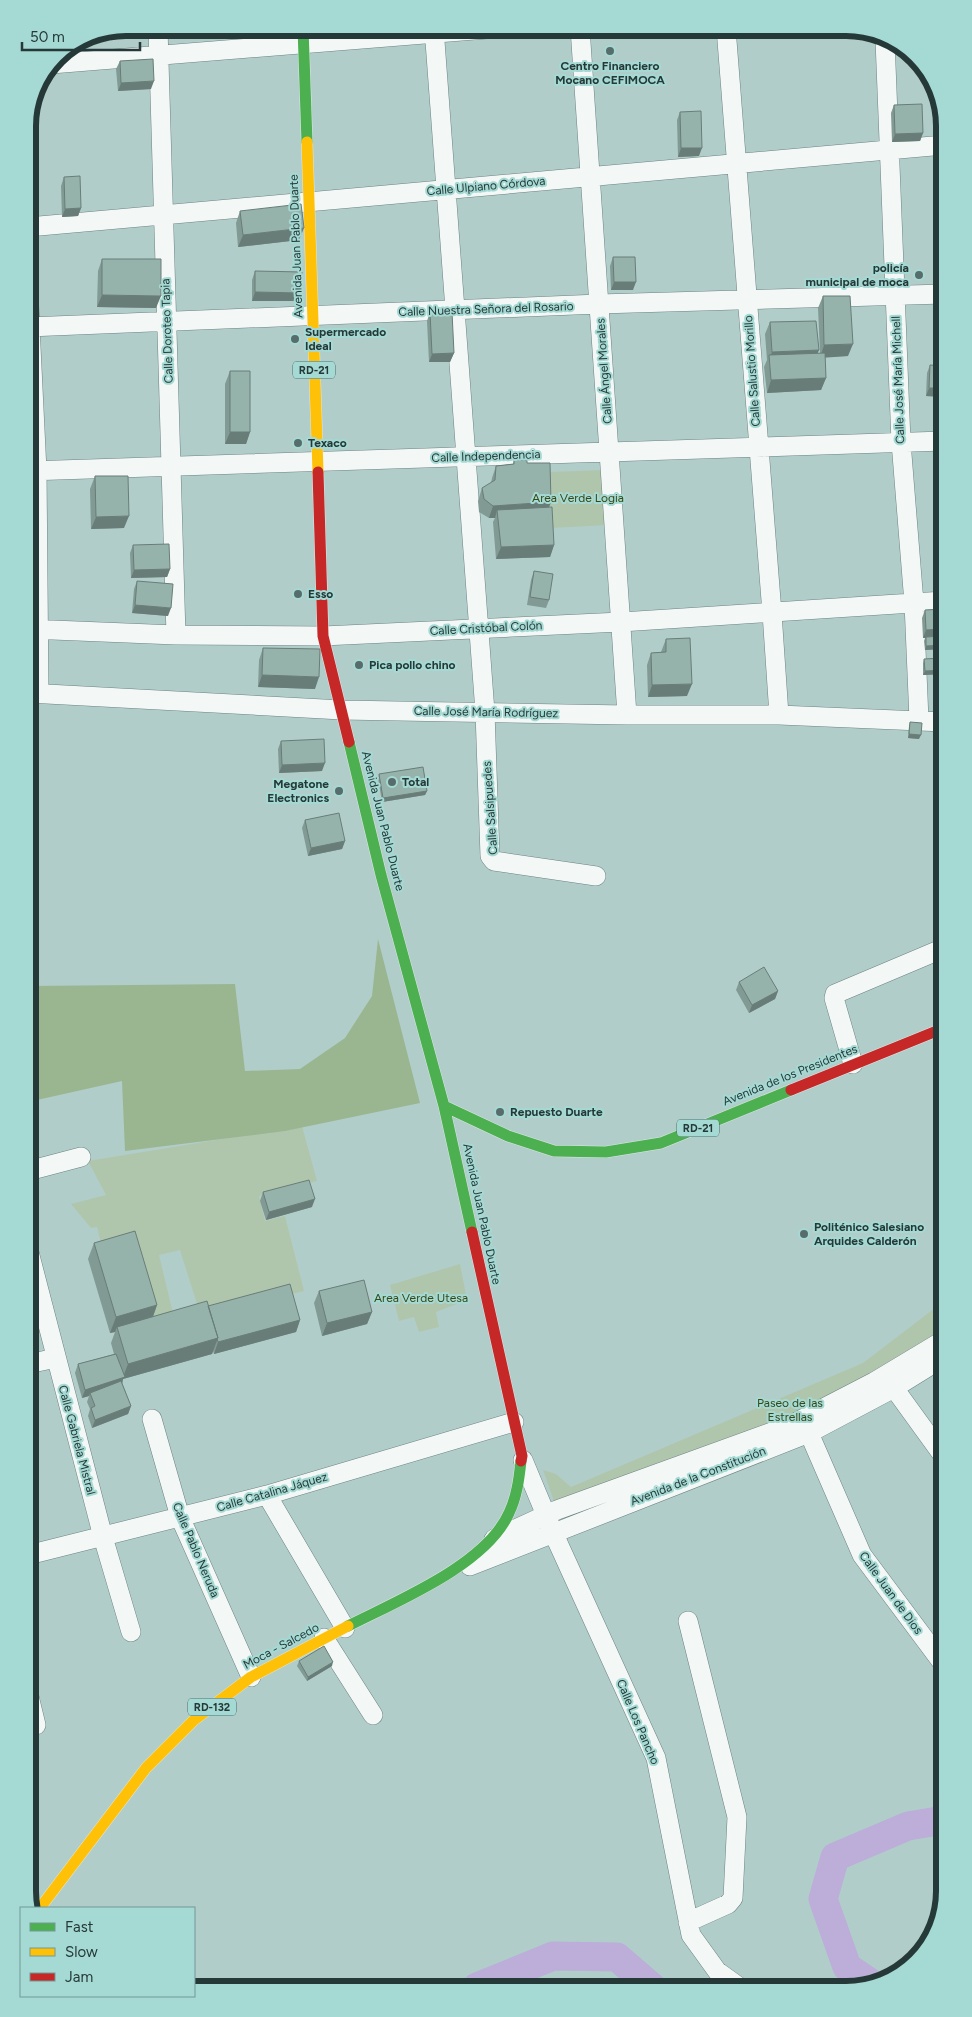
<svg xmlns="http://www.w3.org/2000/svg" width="972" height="2017" font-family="Figtree,sans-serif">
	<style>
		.green { fill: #afc6ad; fill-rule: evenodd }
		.forest { fill: #9ab690 }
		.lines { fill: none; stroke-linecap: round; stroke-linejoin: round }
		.river { stroke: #bcadd9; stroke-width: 29 }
		.street-casing { stroke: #6c8280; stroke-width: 20 }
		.fast-casing { stroke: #dce8e7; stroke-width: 12 }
		.slow-casing { stroke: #dce8e7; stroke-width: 12 }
		.jam-casing { stroke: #dce8e7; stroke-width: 12 }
		.street { stroke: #f3f8f7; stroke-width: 19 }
		.fast { stroke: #4caf50; stroke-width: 11 }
		.slow { stroke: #ffc107; stroke-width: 11 }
		.jam { stroke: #c62828; stroke-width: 11 }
		.wall { fill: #819a93; fill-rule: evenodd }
		.shaded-wall { fill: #697d78 }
		.building { fill: #96b3ab; stroke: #697d78 }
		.poi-dot { fill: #566d6b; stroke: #a5d9d3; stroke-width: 2 }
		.labels { text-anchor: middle; stroke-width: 4; stroke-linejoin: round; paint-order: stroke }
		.shield { fill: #a5d9d3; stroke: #4b6a66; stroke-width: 1 }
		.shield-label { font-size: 11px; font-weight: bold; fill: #253a38 }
		.poi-label { font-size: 12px; font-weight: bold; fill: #253a38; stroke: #a5d9d3; text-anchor: start }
		.street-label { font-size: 12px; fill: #253a38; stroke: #a5d9d3 }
		.park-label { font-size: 12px; fill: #364817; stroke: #a5d9d3 }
		.rim { fill: none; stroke: #253a38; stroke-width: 6 }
	</style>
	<rect width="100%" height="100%" fill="#b1cdca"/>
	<path class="green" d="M603 470 608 525 551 528 548 472Z
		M302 1126 317 1181 259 1196 265 1221 285 1216 304 1291 153 1329 102 1247 97 1227 91 1228 71 1204 106 1195 88 1161ZM180 1250 198 1307 173 1313 159 1255Z
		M460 1264 467 1300 436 1312 439 1327 419 1332 414 1317 399 1321 390 1285Z
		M944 1301V1337L874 1382 557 1510 543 1470 556 1474 571 1487 863 1363Z"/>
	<path class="forest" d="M378 939 420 1103 285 1131 125 1151 122 1081 28 1102V986L235 984 245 1071 300 1069 345 1038 372 996Z"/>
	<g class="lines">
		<path class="river" d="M872 1984 847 1967 823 1899 835 1857 908 1826 944 1820
			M476 1989 477 1987 553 1956 617 1957 654 1989"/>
		<defs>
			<path id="street" d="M158 28 176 635
				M434 28 485 712 490 856 494 861 596 876
				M580 28 627 715
				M726 28 772 613 779 715
				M885 40 901 442 914 603 919 720
				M51 64 499 28
				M28 227 944 145
				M28 285 37 471 39 693
				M28 327 599 304 944 294
				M28 471 944 441
				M28 629 176 635 323 636 621 622 944 601
				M28 693 342 710 627 715H779L944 722
				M853 1064 834 998 835 994 944 948
				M28 1171 81 1157
				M28 1248 103 1537 131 1632
				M28 1364 56 1358
				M894 1388 944 1457
				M152 1419 180 1517 251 1677
				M809 1433 862 1555 944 1665
				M523 1460 553 1532 656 1758 691 1935 717 1971 742 1989
				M267 1495 345 1628
				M494 1539 557 1510 791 1425 874 1382 944 1340
				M28 1555 267 1495 514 1422
				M470 1566 809 1433 894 1388 944 1357
				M688 1621 737 1817 733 1898 728 1904 688 1922
				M324 1638 373 1715
				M28 1692 36 1725"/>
			<path id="fast" d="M303 28 307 142
				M349 742 381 875 444 1106 472 1232
				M444 1106 508 1136 554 1151 606 1152 661 1143 791 1090
				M348 1626C397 1601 486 1565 509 1513 517 1496 519 1479 521 1461"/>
			<path id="slow" d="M307 142 318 472
				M40 1908 146 1768 194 1720 251 1677 348 1626"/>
			<path id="jam" d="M318 472 323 636 349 742
				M791 1090 944 1028
				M472 1232 522 1456 521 1461"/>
		</defs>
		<use href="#street" class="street-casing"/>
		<use href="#fast" class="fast-casing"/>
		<use href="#slow" class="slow-casing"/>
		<use href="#jam" class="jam-casing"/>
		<use href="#street" class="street"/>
		<use href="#fast" class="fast"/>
		<use href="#slow" class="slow"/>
		<use href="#jam" class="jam"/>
	</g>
	<path class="wall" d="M120 61 151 89 118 91 116 69Z
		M894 105 923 133 920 141 892 142 891 113Z
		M680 112 699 156 678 157 677 120Z
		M64 177 81 208 78 216 62 217 61 186Z
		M240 211 299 240 238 247 236 223Z
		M613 257 633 290H611L610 266Z
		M102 259 156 308 97 307 98 271Z
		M255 271 298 301H252V280Z
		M823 296 848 356 825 357 826 378 821 390 767 393 764 367 767 360 765 334 770 322 819 350 817 353H820L818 308Z
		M430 312 454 353 450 362H429L427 321Z
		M930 365 944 366V397L926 396 927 373Z
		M230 371 250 432 246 444H225V384Z
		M514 460 527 463 551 502 549 508 554 545 550 557 496 559 493 522 495 518H489L479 512 478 501 482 488 491 483 492 478 496 466 513 464Z
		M944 462V543H942L941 503 935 504 934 479 940 463Z
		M95 476 124 528 91 529 90 489Z
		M133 545 170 569 167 577 131 578 130 553Z
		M534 571 549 600 546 608 527 605 531 580Z
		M137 581 168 616 132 613 134 589Z
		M944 605V649L925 650 924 641 925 638H923L922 618 925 610 943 609ZM943 630V636H938L939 634 942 633Z
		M666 639 687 696 648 697 647 665 651 653 661 652Z
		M263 648 315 689 258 687 259 660Z
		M944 658V674L923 675V663L924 659Z
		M910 722 919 739 908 738 909 726Z
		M281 741 322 771 279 773 278 749Z
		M379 774 427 791 425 795 382 802 378 778Z
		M305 820 345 841 342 849 308 856 302 828Z
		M739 982 778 991 775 999 749 1013 736 990Z
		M263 1192 312 1207 266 1220 260 1201Z
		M94 1243 157 1305 153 1317 208 1306 300 1320 296 1332 214 1354 213 1351 212 1354 123 1379 122 1383 131 1406 128 1414 92 1428 88 1416 90 1409 87 1402 89 1396 82 1398 75 1373 78 1364 114 1354 111 1343 115 1332 110 1333 88 1259Z
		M319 1291 372 1312 367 1324 322 1336 314 1303Z
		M299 1661 332 1666 307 1681 297 1666Z"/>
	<path class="shaded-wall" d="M154 81 151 89 118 91 121 83Z
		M923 133 920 141 892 142 895 134Z
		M681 148H702L699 156 678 157Z
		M81 208 78 216 62 217 65 209Z
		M304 228 299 240 238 247 243 235Z
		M614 282H636L633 290H611Z
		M255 292 301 293 298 301H252Z
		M102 295 161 296 156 308 97 307Z
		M853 344 848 356 820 358 824 345Z
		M819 350 814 362 769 359 772 352Z
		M454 353 450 362H429L432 354Z
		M826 378 821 390 767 393 771 380Z
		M929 388H944V397L926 396Z
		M230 432H250L246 444H225Z
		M941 487H944V494L941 503 935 504Z
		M551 502 546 514 497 510 495 518H489L493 506Z
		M129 516 124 528 91 529 96 517Z
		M554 545 550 557 496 559 501 547Z
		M170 569 167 577 131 578 134 570Z
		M135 605 171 608 168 616 132 613Z
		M941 625H944L942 633 939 634 938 637 923 638 926 630Z
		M944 645V649L925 650 926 646Z
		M944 670V674L923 675 925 671Z
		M262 675 319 677 315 689 258 687Z
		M692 684 687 696 648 697 652 685Z
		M909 734 921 735 919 739 908 738Z
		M325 763 322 771 279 773 282 765Z
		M427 791 425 795 382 802 383 798Z
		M345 841 342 849 308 856 311 848Z
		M778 991 775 999 749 1013 752 1005Z
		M315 1199 312 1207 266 1220 269 1212Z
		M157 1305 151 1322 117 1327 115 1332 110 1333 116 1317Z
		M372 1312 367 1324 322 1336 327 1323Z
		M300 1320 296 1332 214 1354 218 1342Z
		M218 1338 212 1354 123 1379 122 1385 90 1393 89 1396 82 1398 85 1390 123 1377 128 1364Z
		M131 1406 128 1414 92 1428 95 1420Z
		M333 1662 332 1666 307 1681 308 1677Z"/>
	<path class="building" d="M153 59 154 81 121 83 120 61Z
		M922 104 923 133 895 134 894 105Z
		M701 111 702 148H681L680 112Z
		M80 176 81 208 65 209 64 177Z
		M301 204 304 228 243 235 240 211Z
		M613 257H635L636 282H614Z
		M102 259H161V296L102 295Z
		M255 271 302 272 301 293 255 292Z
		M823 296H850L853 344 824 345Z
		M430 312H452L454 353 432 354Z
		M816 321 819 350 772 352 770 322Z
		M825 353 826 378 771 380 769 355Z
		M930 365 944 366V388H929Z
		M230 371H250V432H230Z
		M514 460H527V463H550L551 502 493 506 484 499 482 488 495 480 496 466 514 464Z
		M944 462V487H941L940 463Z
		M95 476H128L129 516 96 517Z
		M552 507 554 545 501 547 497 510Z
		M169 544 170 569 134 570 133 545Z
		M534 571 553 574 549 600 530 597Z
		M137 581 173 584 171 608 135 605Z
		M944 609V625H941V629L926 630 925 610Z
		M944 636V645L926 646V637Z
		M690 638 692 684 652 685 651 653 666 652V639Z
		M263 648 320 649 319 677 262 675Z
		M944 658V670L925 671 924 659Z
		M910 722 922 723 921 735 909 734Z
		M324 739 325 763 282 765 281 741Z
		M423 767 427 791 383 798 379 774Z
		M339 813 345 841 311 848 305 820Z
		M764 967 778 991 752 1005 739 982Z
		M309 1180 315 1199 269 1212 263 1192Z
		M135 1231 157 1305 116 1317 94 1243Z
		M364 1280 372 1312 327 1323 319 1291Z
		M290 1284 300 1320 218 1342 217 1338H218L208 1306Z
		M207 1301 218 1338 128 1364 117 1327Z
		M116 1354 125 1377 85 1390 78 1364Z
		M121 1381 131 1406 95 1420 91 1408 95 1406 90 1393Z
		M324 1646 333 1662 308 1677 299 1661Z"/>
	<g class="poi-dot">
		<circle cx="610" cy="51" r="5"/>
		<circle cx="919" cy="275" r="5"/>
		<circle cx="295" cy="339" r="5"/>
		<circle cx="298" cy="443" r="5"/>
		<circle cx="298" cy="594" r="5"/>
		<circle cx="359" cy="665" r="5"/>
		<circle cx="392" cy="782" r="5"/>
		<circle cx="339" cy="791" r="5"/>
		<circle cx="500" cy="1112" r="5"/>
		<circle cx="804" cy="1234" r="5"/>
	</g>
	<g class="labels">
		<g class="shield">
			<rect x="293" y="361.5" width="42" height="17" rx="4"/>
			<rect x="677" y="1119.5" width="42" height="17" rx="4"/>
			<rect x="188" y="1698.5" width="48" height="17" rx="4"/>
		</g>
		<g class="shield-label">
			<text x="314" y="374">RD-21</text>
			<text x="698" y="1132">RD-21</text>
			<text x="212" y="1711">RD-132</text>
		</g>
		<g class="poi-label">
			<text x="610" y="70" text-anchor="middle">Centro Financiero<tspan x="610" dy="14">Mocano CEFIMOCA</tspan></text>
			<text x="909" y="272" text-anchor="end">policía<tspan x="909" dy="14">municipal de moca</tspan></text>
			<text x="305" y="336">Supermercado<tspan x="305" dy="14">Ideal</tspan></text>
			<text x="308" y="447">Texaco</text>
			<text x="308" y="598">Esso</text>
			<text x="369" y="669">Pica pollo chino</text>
			<text x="402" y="786">Total</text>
			<text x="329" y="788" text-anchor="end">Megatone<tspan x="329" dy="14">Electronics</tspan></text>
			<text x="510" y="1116">Repuesto Duarte</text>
			<text x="814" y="1231">Politénico Salesiano<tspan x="814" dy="14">Arquides Calderón</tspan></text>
		</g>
		<g class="street-label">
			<text transform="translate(486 186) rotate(-5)" y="4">Calle Ulpiano Córdova</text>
			<text transform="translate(296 246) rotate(-92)" y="4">Avenida Juan Pablo Duarte</text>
			<text transform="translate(486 309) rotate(-2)" y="4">Calle Nuestra Señora del Rosario</text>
			<text transform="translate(167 331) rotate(-92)" y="4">Calle Doroteo Tapia</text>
			<text transform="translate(604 371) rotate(-94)" y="4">Calle Ángel Morales</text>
			<text transform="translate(752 371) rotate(-94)" y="4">Calle Salustio Morillo</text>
			<text transform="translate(898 380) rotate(-92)" y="4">Calle José María Michell</text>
			<text transform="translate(486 456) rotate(-2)" y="4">Calle Independencia</text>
			<text transform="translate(486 628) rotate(-3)" y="4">Calle Cristóbal Colón</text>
			<text transform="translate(486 712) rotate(1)" y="4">Calle José María Rodríguez</text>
			<text transform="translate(490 808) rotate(-94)" y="4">Calle Salsipuedes</text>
			<text transform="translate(383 821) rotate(76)" y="4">Avenida Juan Pablo Duarte</text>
			<text transform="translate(790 1075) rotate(-22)" y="4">Avenida de los Presidentes</text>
			<text transform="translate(482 1214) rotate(78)" y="4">Avenida Juan Pablo Duarte</text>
			<text transform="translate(77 1440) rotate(75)" y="4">Calle Gabriela Mistral</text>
			<text transform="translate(698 1476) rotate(-21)" y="4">Avenida de la Constitución</text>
			<text transform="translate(272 1492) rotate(-16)" y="4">Calle Catalina Jáquez</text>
			<text transform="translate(196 1550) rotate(67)" y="4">Calle Pablo Neruda</text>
			<text transform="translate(891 1593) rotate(54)" y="4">Calle Juan de Dios</text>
			<text transform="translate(281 1646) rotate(-28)" y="4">Moca - Salcedo</text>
			<text transform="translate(638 1722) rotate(67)" y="4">Calle Los Pancho</text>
		</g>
		<g class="park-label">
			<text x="578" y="502">Area Verde Logia</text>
			<text x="421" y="1302">Area Verde Utesa</text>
			<text x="790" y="1407">Paseo de las<tspan x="790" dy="14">Estrellas</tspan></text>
		</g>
	</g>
	<path d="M0 0H972V2017H0ZM126 36H846A90 90 0 0 1 936 126V1891A90 90 0 0 1 846 1981H126A90 90 0 0 1 36 1891V126A90 90 0 0 1 126 36Z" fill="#a5d9d3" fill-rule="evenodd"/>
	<path class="rim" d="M126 36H846A90 90 0 0 1 936 126V1891A90 90 0 0 1 846 1981H126A90 90 0 0 1 36 1891V126A90 90 0 0 1 126 36Z"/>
	<rect x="20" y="1907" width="175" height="90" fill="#a5d9d3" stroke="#729995"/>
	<rect x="30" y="1923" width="25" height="8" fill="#4caf50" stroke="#729995"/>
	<text x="65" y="1932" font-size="15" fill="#253a38">Fast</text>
	<rect x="30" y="1948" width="25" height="8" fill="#ffc107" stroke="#729995"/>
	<text x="65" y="1957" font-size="15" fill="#253a38">Slow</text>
	<rect x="30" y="1973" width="25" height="8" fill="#c62828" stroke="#729995"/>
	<text x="65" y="1982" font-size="15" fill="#253a38">Jam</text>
	<path d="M22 42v8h118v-8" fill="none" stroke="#253a38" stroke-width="2.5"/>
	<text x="30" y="42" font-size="15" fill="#253a38" stroke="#a5d9d3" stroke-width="4" paint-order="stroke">50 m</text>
</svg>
